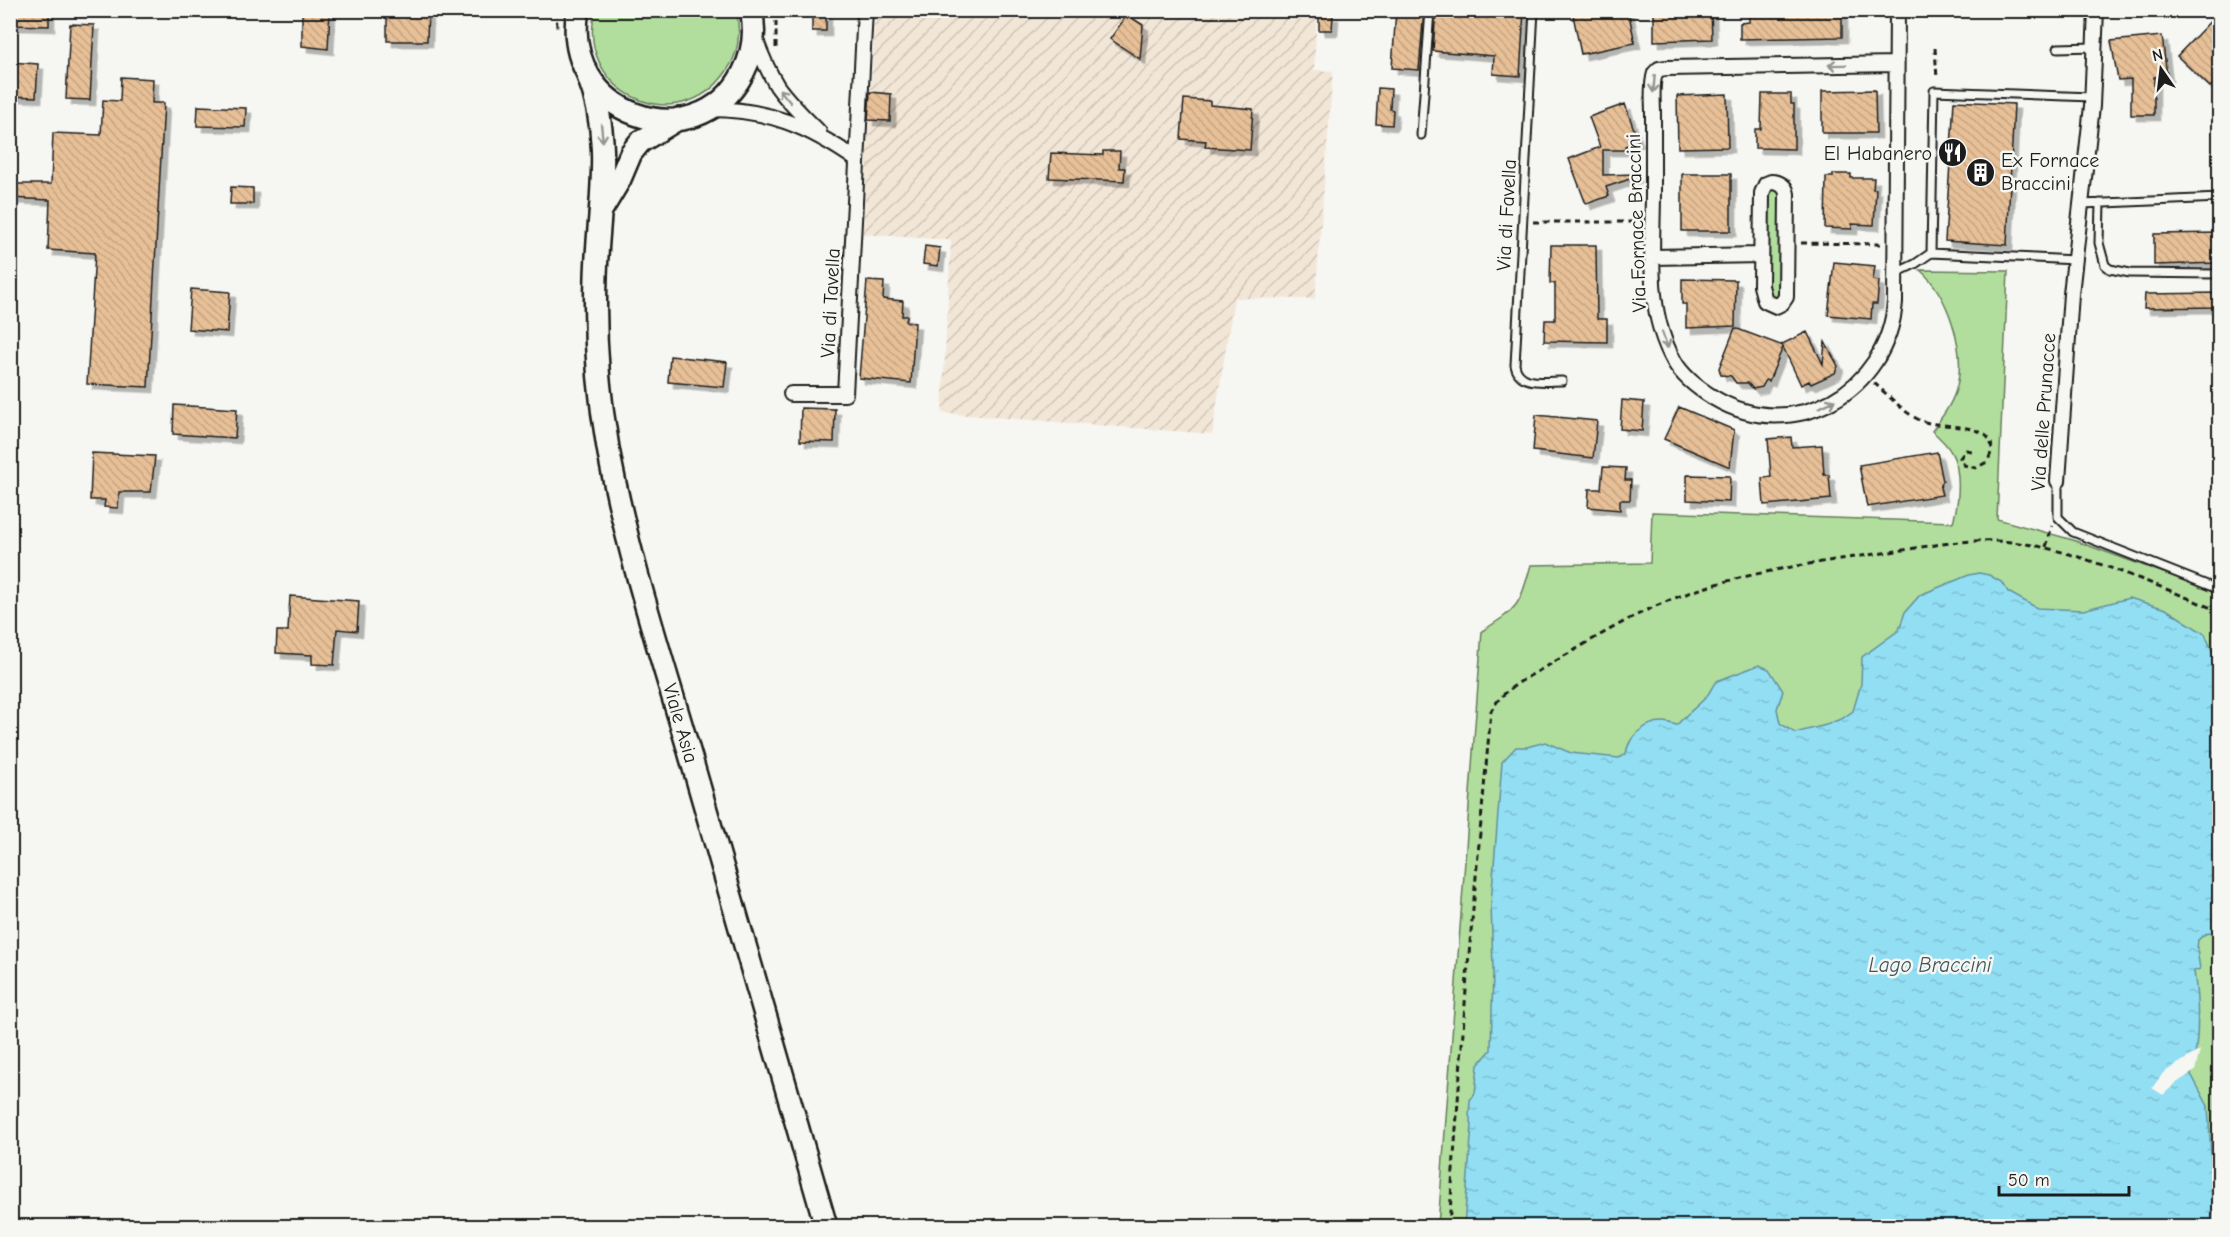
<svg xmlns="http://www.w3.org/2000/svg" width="2230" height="1237" font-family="'Comic Neue',sans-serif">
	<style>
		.industrial { fill: url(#industrial-furrows) }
		.green { fill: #b1de9c; stroke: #667d5c; stroke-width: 1.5 }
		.water { fill: url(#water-ripples); stroke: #63909d; stroke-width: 1.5 }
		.pier { fill: #f6f6f2 }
		.building { fill: url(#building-back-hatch); stroke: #1c1c1c; stroke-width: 1.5; filter: url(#shadow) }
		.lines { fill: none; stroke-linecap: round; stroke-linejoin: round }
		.lane-casing { stroke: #1c1c1c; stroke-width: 11 }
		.street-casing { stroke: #1c1c1c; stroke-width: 18 }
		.primary-casing { stroke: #1c1c1c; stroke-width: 26 }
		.path { stroke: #1c1c1c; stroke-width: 3; stroke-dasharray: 6 4.5; stroke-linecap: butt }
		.lane { stroke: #f6f6f2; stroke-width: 7 }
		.street { stroke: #f6f6f2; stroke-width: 14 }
		.primary { stroke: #f6f6f2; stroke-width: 21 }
		.oneway { stroke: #949492 }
		.labels { text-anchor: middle; stroke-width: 5; stroke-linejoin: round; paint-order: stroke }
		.poi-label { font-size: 20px; fill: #1c1c1c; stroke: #f6f6f2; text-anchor: end }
		.street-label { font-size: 20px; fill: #1c1c1c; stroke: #f6f6f2 }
		.water-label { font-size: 21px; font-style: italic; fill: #3f565c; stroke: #f6f6f2 }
	</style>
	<defs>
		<pattern id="industrial-furrows" width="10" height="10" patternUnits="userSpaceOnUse" patternTransform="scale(1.5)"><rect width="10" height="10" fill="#f2e6d7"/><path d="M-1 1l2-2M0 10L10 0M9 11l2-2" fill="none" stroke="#cfc5b8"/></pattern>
		<pattern id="water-ripples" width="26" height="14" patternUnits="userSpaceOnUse" patternTransform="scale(1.5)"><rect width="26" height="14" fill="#92def3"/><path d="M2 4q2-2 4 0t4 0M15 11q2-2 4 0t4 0" fill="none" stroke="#7dbed0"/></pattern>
		<pattern id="building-back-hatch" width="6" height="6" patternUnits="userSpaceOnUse" patternTransform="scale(1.5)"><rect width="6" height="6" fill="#e7c097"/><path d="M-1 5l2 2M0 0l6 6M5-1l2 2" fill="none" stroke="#c6a482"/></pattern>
		<filter id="shadow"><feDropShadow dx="5.5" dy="5.5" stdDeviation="0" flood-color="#0004"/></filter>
	</defs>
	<rect width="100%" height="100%" fill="#f6f6f2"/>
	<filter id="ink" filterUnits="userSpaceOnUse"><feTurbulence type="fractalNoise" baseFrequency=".0167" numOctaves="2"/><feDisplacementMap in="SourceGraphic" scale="12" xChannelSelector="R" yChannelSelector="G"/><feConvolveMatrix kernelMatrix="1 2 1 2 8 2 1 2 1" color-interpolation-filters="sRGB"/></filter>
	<g filter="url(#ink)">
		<path class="industrial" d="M875 11H1317L1314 70 1333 71 1315 299 1234 298 1212 434 942 413 951 240 863 234Z"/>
		<path class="green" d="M595 11H736C741 32 739 54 726 72 678 141 575 92 595 11Z
			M1776 188 1781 194V292L1779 297 1771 298 1767 288 1768 190Z
			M1920 270 2008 271 1997 519 2073 540 2219 593V1226H1438L1482 631C1519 608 1519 606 1531 565L1650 563 1652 512 1953 522C1959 503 1962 470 1951 452 1946 443 1939 437 1932 431 1942 417 1953 403 1957 386 1966 350 1948 294 1920 270Z"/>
		<path class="water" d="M1979 573 1989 575 2003 583 2008 592 2037 608 2083 610 2129 598 2166 609 2205 634 2219 667 2220 879 2217 880V888L2219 893 2220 931 2205 934 2198 940 2197 949 2200 969 2194 971C2199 1006 2200 1041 2191 1074L2208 1106 2215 1218 2214 1226H1464L1472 1125 1469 1115 1470 1100 1475 1093 1478 1065 1491 1050 1493 969 1491 903 1502 762 1516 747H1527L1545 742 1571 753 1619 758 1626 754C1628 737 1645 722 1663 722 1667 722 1673 724 1677 725 1686 714 1697 707 1706 697 1711 692 1711 686 1717 681L1759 665 1769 669 1783 691 1777 709 1780 723 1795 733 1826 725 1843 718 1853 711 1861 684 1862 657 1899 630 1905 612 1920 595 1969 575Z"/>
		<path class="pier" d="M2200 1050 2195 1071 2175 1084 2163 1095 2152 1088 2163 1073Z"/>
		<path class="building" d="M10 10H49V26L10 25Z
			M302 10H330L328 49 302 46Z
			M387 10H428L427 41H387Z
			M812 10H826V31H812Z
			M1396 10H1424L1419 70 1392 68Z
			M1436 10H1524L1520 76 1493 74 1494 56 1433 51Z
			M1572 10H1628L1635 43 1581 54Z
			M1654 10H1711L1712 39 1654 41Z
			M1749 10H1842V37L1740 39V23L1749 22Z
			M2220 11V77L2210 87 2177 56Z
			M1127 15 1143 25 1140 59 1110 39Z
			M1319 15H1333L1332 30H1319Z
			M70 24 94 25 90 100 66 99Z
			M2162 36 2167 76 2154 77V115H2131V79L2118 80 2111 41Z
			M10 62 38 64 36 97 10 96Z
			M121 77 153 79 152 103H164L148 387 87 384 95 253 48 250 50 200 10 198V184H51L53 133 101 135 103 100 120 101Z
			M1378 88 1391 89 1390 109 1393 110 1392 125 1376 124Z
			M1875 90 1876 133H1822V91Z
			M870 92 891 94 890 121 868 120Z
			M1727 94 1728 147 1678 148 1677 96Z
			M1762 94H1791V104H1794V149L1755 148V129H1761Z
			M1184 99 1210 101V105L1253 109 1250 150 1205 147 1206 141 1181 139Z
			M1954 101 2014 104 2007 245 1945 241Z
			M1625 104 1638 141 1625 146 1626 150H1603V175L1635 174 1636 177 1606 187 1609 196 1586 204 1569 159 1600 147 1589 117Z
			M198 106 246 108 245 127 197 126Z
			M1103 151H1120L1119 168H1125L1124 181 1049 178 1051 153 1103 155Z
			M1682 174H1731V231H1682Z
			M1833 174H1851V178H1874L1873 189H1876L1874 225 1852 224V229L1825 228 1826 177H1833Z
			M231 187 253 188V204H230Z
			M2220 233V263L2154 265V234Z
			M1551 245H1596L1597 319H1607V342L1544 341 1545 320H1555V283H1550Z
			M925 246 940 248 938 266 923 264Z
			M1834 262 1875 266 1873 280 1879 281 1877 304H1872L1871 319 1828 315Z
			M1682 279 1736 280 1735 326 1686 328V304H1682Z
			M867 281 884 282 883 299 903 301 902 316H907L906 322 915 323 911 383 859 378Z
			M191 289 230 292 227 332 188 329Z
			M2219 293V307L2144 308 2145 294Z
			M1735 328 1783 346 1782 344 1807 332 1823 364 1825 342 1838 366 1835 373 1811 384 1809 381 1801 385 1783 347 1769 381 1766 380 1762 387 1753 389 1748 383H1736L1731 376 1721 375 1719 368Z
			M670 356 727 362 724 387 668 382Z
			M1622 400 1644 402 1642 431 1620 429Z
			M174 405 237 409 235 438 173 434Z
			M1679 407 1734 430 1730 467 1664 439Z
			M801 408 835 409 834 442 800 441Z
			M1536 415 1597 421 1593 458 1533 451Z
			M1791 437 1792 447 1822 445 1824 475H1829L1831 499 1764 505 1762 478 1771 477 1768 439Z
			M1937 452 1943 481 1940 487 1942 495 1867 507 1859 465Z
			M92 453 155 456 151 492H119L118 508 104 507 105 500H90Z
			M1603 467 1626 468 1625 480H1631L1630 500H1620V510L1588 507 1589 489H1601Z
			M1687 475 1730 476 1729 502 1687 500Z
			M290 596 359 601 357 631 337 629 334 665 312 664V655L276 653 277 631H288Z"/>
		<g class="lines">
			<defs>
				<path id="lane" d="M1534 10 1515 365C1519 386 1543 381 1562 381
					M2058 48 2094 47
					M1421 135 1430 10
					M2100 203 2099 243 2105 265 2110 269 2130 273 2214 274
					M2082 204 2220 198
					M2075 260 1931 253 1934 91 2092 97
					M1896 273 1915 264 1931 253
					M2058 481V517L2073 532 2220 590"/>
				<path id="street" d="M755 38C761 55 768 71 777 86 789 103 805 118 819 132
					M1896 64 1667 68 1659 69 1655 73C1651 85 1653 101 1653 114 1653 139 1653 165 1653 191 1653 247 1645 310 1674 361 1683 377 1699 389 1714 398 1793 445 1888 392 1895 302L1897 10
					M709 109C768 109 808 126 857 160
					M1771 182C1779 182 1786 186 1787 194L1786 297 1782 303 1776 306 1765 301 1761 286 1762 193 1766 184Z
					M1653 257 1761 255
					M791 394H845L865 10
					M2058 481 2071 294 2092 106 2096 10"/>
				<path id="primary" d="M578 10C559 114 696 163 743 73 753 54 756 32 751 10
					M588 76C614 141 598 208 596 276 594 333 598 391 608 448 627 553 661 655 691 758 736 914 781 1070 826 1226
					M602 209 620 179 631 153 640 142 678 119"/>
			</defs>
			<use href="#lane" class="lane-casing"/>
			<use href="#street" class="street-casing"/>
			<use href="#primary" class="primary-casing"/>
			<path class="path" d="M556 10 557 27
				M776 48V10
				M1935 48 1937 79
				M1533 222H1638
				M1801 243 1881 244
				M1874 383C1889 395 1904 414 1922 421 1940 429 2010 420 1987 462L1976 468 1964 465 1960 458 1966 450 1972 451
				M2046 547 2052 526
				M1449 1226 1467 976 1491 711C1504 687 1531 676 1554 662 1592 640 1630 616 1670 600 1737 573 1812 563 1883 553 1920 548 1959 539 1996 541 2043 543 2084 558 2127 574 2159 586 2189 598 2220 612"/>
			<use href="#lane" class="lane"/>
			<use href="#street" class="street"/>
			<use href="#primary" class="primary"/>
		</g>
		<defs><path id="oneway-shaft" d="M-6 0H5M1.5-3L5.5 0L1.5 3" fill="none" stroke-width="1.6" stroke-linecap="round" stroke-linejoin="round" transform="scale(1.5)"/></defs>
		<g class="oneway">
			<use href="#oneway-shaft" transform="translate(1837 65) rotate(179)"/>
			<use href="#oneway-shaft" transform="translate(1654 84) rotate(95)"/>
			<use href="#oneway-shaft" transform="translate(785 96) rotate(-129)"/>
			<use href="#oneway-shaft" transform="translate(602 133) rotate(84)"/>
			<use href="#oneway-shaft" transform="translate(1665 340) rotate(70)"/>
			<use href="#oneway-shaft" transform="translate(1827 404) rotate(-25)"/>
		</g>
	</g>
	<defs>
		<symbol id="restaurant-disc" viewBox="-11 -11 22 22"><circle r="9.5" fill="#1c1c1c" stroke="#f6f6f2"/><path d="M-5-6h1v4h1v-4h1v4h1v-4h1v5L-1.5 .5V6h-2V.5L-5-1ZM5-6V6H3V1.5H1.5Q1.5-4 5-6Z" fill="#fff"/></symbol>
		<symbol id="building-disc" viewBox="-11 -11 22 22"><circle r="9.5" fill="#1c1c1c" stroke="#f6f6f2"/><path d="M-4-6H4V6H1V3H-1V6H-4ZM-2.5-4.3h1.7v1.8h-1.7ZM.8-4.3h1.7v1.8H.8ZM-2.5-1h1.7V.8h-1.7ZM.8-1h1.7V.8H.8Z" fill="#fff"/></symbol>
	</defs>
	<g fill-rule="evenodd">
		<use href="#restaurant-disc" x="1936" y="136" width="33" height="33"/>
		<use href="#building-disc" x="1964" y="156" width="33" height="33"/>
	</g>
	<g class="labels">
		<g class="poi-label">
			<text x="1932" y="160">El Habanero</text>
			<text x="2001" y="167" text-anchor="start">Ex Fornace<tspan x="2001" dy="23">Braccini</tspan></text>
		</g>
		<g class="street-label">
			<text transform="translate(1506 215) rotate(-87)" y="7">Via di Favella</text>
			<text transform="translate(1636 223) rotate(-92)" y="7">Via Fornace Braccini</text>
			<text transform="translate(830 303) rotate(-87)" y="7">Via di Tavella</text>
			<text transform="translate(2043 412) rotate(-86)" y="7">Via delle Prunacce</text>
			<text transform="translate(681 723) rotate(74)" y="7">Viale Asia</text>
		</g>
		<g class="water-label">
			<text x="1930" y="972">Lago Braccini</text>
		</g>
	</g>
	<rect width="2230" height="1237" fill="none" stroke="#f6f6f2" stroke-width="36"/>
	<rect x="18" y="18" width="2194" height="1201" fill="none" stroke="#1c1c1c" stroke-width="2" filter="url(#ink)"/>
	<g transform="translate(2161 69) rotate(346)" stroke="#f6f6f2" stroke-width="4.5" paint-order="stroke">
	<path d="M0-4.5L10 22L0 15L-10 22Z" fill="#1c1c1c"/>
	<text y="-9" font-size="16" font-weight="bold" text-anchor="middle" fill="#1c1c1c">N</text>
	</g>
	<path d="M1999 1186v9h130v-9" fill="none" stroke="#1c1c1c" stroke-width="3"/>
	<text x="2008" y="1186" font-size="18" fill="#1c1c1c" stroke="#f6f6f2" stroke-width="4.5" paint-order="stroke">50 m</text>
</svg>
